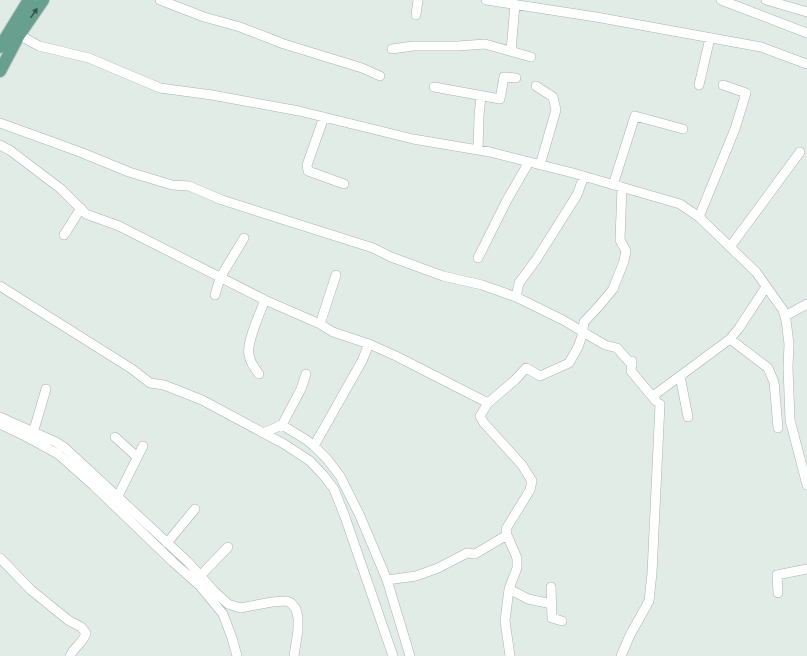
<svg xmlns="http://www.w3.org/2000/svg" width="807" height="656" font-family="Quicksand,sans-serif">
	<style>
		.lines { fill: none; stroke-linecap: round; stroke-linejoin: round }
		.minor-casing { stroke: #a5b4ae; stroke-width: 10 }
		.major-casing { stroke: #c1c8c6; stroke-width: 14 }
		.minor { stroke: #fff; stroke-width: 9 }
		.major { stroke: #68a090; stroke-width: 12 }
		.oneway { fill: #34554c }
	</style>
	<rect width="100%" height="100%" fill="#e2ece7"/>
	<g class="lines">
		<defs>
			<path id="minor" d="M160 0 204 17 240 27 284 44 362 68 380 76
				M486 0 596 17 761 47 807 64
				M721 0 807 33
				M766 0 807 12
				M416 15 418 0
				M19 35 39 46 89 58 160 88 212 95 299 111 413 139 490 152 573 173 680 204 699 217 756 272 783 310 786 320 789 344 788 367 790 420 807 485
				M392 49 413 46H458L485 44 531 57
				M511 51 515 4
				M699 85 710 38
				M536 86 553 97 556 110 540 165
				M434 87 500 99 504 77 516 78
				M324 117 307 165 308 171 344 184
				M0 123 80 152 129 172 172 185 189 186 222 200 373 248 391 257 443 276 482 285 516 297 563 320 605 345 617 348 632 365
				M0 145 11 151 61 189 86 214 119 226 265 300 320 324 333 332 369 344 396 356 488 403 515 380 526 368 540 376 569 363 578 347 582 336 584 322 599 306 613 289 624 261 626 251 620 240 622 187
				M478 150 479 116 481 96
				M613 185 635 116 683 129
				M699 217 735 129 746 93 723 85
				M64 235 81 208
				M730 247 800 152
				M478 258 507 200 529 162
				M0 286 132 369 150 383 164 385 202 400 284 444 310 461 324 476 334 489 345 517 393 656
				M215 295 220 278 244 238
				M516 297 519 283 536 260 577 195 584 176
				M785 316 807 304
				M320 324 336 275
				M730 339 768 368 774 382 778 428
				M632 361 631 371 656 401
				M259 374C255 369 250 362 249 355 246 343 260 313 265 300
				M680 376 688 417
				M653 396 730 339 739 328 766 287
				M488 403 480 416 484 423 522 465 532 481 530 490 506 529 507 535 517 558V568L509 589 505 621 510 656
				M0 417 56 442 65 448 188 562 214 591 228 604 240 608 272 602 286 601 291 603 296 609 298 618V630L294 656
				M0 424 29 438 58 454 94 486 173 562 200 586 223 614 232 638 237 656
				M282 425 301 389 306 374
				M33 433 46 389
				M263 433 282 425 305 439 314 446 327 459 340 476 360 516 387 580 410 656
				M115 437 137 457
				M314 446 362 361 369 344
				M118 496 143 446
				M167 543 195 509
				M0 558 31 590 68 620 81 627 86 633C84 642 74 647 70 656
				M200 576 228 547
				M387 580 416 576 438 568 467 553 475 554 507 535
				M551 587 552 618 562 621
				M509 589 528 599 552 604
				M778 593 777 575 807 569
				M621 656 630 635 649 601 652 573 660 404"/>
			<path id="major" d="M0 47 29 0
				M0 71 19 35 43 0"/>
		</defs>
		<use href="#minor" class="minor-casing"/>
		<use href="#major" class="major-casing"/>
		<use href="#minor" class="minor"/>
		<use href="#major" class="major"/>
	</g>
	<defs><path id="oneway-solid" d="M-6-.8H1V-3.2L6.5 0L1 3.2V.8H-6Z"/></defs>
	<use class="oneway" href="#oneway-solid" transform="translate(34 13) rotate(-55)"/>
</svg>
